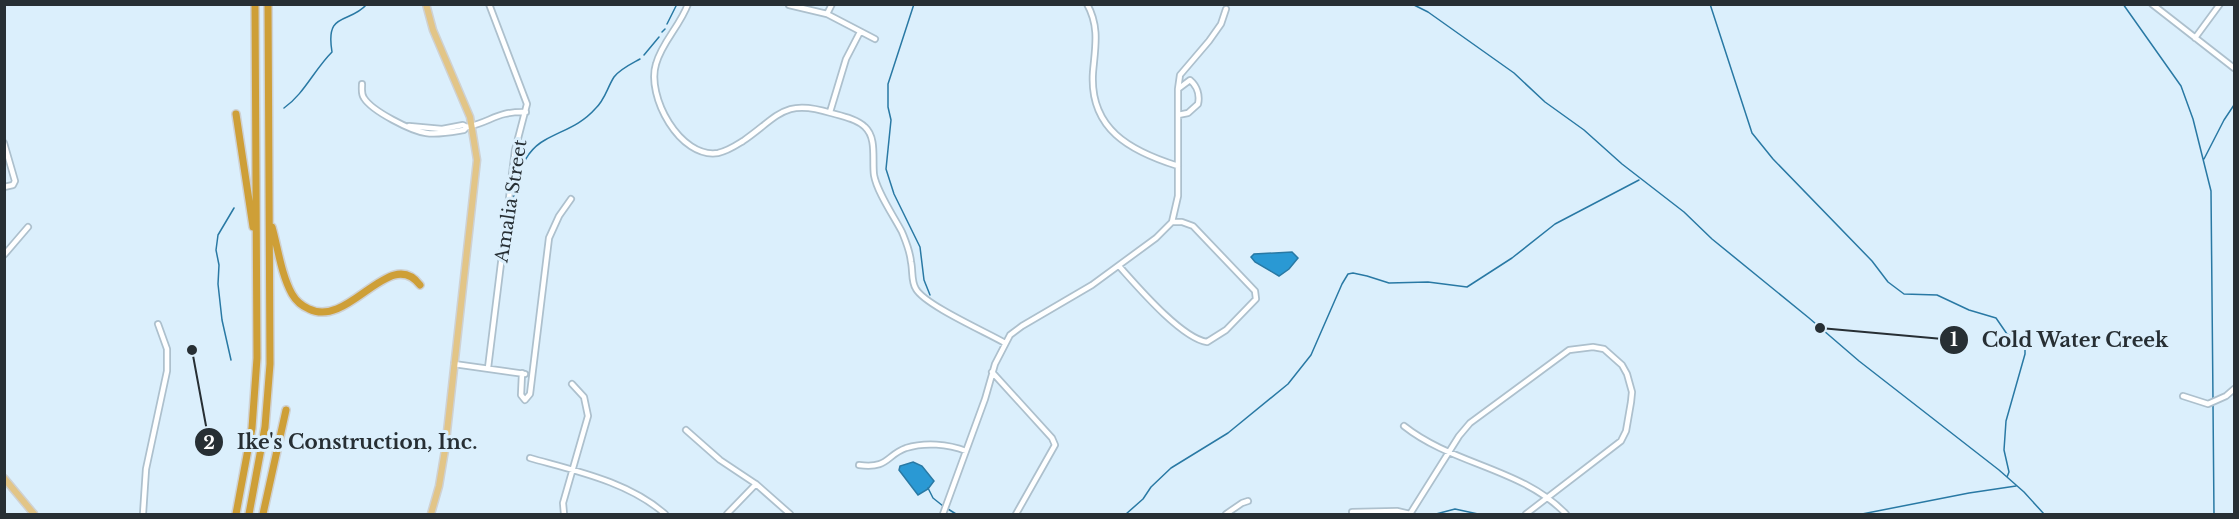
<svg xmlns="http://www.w3.org/2000/svg" width="2239" height="519" font-family="'Libre Baskerville',serif">
	<style>
		.water { fill: #2a99d4; stroke: #2979a4; stroke-width: 1.5 }
		.lines { fill: none; stroke-linecap: round; stroke-linejoin: round }
		.stream { stroke: #2979a4; stroke-width: 1.5 }
		.minor-casing { stroke: #adc0cd; stroke-width: 8 }
		.major-casing { stroke: #cfd1d2; stroke-width: 9 }
		.highway-casing { stroke: #cfd1d2; stroke-width: 10 }
		.minor { stroke: #fff; stroke-width: 4.5 }
		.major { stroke: #e2c587; stroke-width: 6 }
		.highway { stroke: #ce9f37; stroke-width: 7 }
		.labels { text-anchor: middle; stroke-width: 6; stroke-linejoin: round; paint-order: stroke }
		.street-label { font-size: 18px; fill: #272f34; stroke: #dbeffc }
		.leader { fill: none; stroke: #272f34; stroke-width: 2 }
		.callout-dot { fill: #272f34; stroke: #dbeffc; stroke-width: 2 }
		.mark-label { font-size: 18px; text-anchor: middle; font-weight: bold; fill: #fff }
		.callout-label { font-size: 20px; text-anchor: middle; font-weight: bold; fill: #272f34; stroke: #dbeffc; stroke-width: 6; stroke-linejoin: round; paint-order: stroke }
	</style>
	<rect width="100%" height="100%" fill="#dbeffc"/>
	<path class="water" d="M1292 252 1298 258 1289 269 1279 276 1255 262 1251 257 1254 254Z
		M913 462 922 466 934 481 928 489 918 495 899 470 900 466Z"/>
	<g class="lines">
		<path class="stream" d="M77 4H85
			M914 4 888 84V107L891 120 886 169 894 194 920 247 924 280 930 295
			M1412 4 1428 12 1514 73 1545 102 1584 130 1622 164 1684 212 1712 239 1809 318 1859 361 1999 470 2024 492 2044 514
			M1710 4 1752 133 1773 159 1872 261 1888 282 1904 294 1937 295 1969 310 1996 318 2007 334 2025 343V354L2006 421 2004 450 2009 472 2007 477
			M2123 4 2181 86 2193 119 2211 191 2213 400
			M667 24 677 4
			M662 32 665 29
			M644 55 659 37
			M284 108C304 94 314 70 332 52 325 10 349 25 367 4
			M2204 159 2224 120 2234 105
			M511 222C513 194 517 155 545 140 563 130 581 125 595 109 605 100 607 88 614 77 620 69 631 64 640 59
			M231 360 222 320 218 284 219 265 216 250 218 235 234 208
			M2213 405 2214 514
			M928 488 933 498 943 506
			M948 509 956 514
			M1126 514 1143 499 1151 487 1171 468 1228 433 1288 384 1311 355 1342 284 1348 274 1353 273 1367 276 1389 283 1428 282 1467 287 1512 258 1555 224 1639 180
			M1425 514H1426
			M1436 514 1455 509 1478 514
			M1862 514 1969 493 2016 486"/>
		<defs>
			<path id="minor" d="M688 4C680 26 662 42 656 64 646 96 680 159 718 153 728 151 735 146 743 141 779 116 784 98 831 113 842 116 857 119 865 127 877 138 872 160 874 175 877 192 893 215 902 232 906 242 910 251 911 262 913 270 911 282 916 289 925 305 986 332 1005 343
				M1087 4C1100 27 1095 48 1093 72 1089 129 1130 151 1178 166
				M2152 4 2234 68
				M789 5 827 14 875 39
				M827 14 832 4
				M2195 38 2220 4
				M362 84C362 90 361 94 364 98 372 111 411 131 426 133 438 135 452 132 464 130L467 127
				M1178 89 1180 75 1209 41 1221 24 1226 9
				M830 112 846 59 860 32
				M409 126 442 129 463 125 467 127C491 122 497 111 526 112
				M4 143 15 181 13 185 4 187
				M4 255 28 227
				M1119 266C1137 286 1181 338 1207 342L1226 330 1256 299 1255 291 1193 226 1182 222H1172
				M454 364 525 374
				M488 368 515 150 527 104 489 4
				M992 372 1052 438 1055 445 1016 514
				M522 373 521 395 525 400 530 394 549 238 559 216 571 199
				M2183 396 2208 404 2226 396 2234 389
				M1404 426C1453 465 1522 468 1566 514
				M686 430 720 460 756 484 790 514
				M530 458C576 471 629 482 665 514
				M859 465C889 469 886 455 906 448 925 442 948 444 966 451
				M1352 512 1397 511 1410 514
				M143 514 146 469 167 371V349L158 324
				M564 514 563 503 588 416 584 397 572 384
				M727 514 756 484
				M943 514 985 399 995 364 1010 335 1022 326 1092 285 1156 238 1172 222 1178 196V89L1190 80C1197 86 1200 95 1198 104L1188 113 1178 115
				M1226 514 1242 503 1248 501
				M1410 514 1459 436 1470 423 1569 350 1593 347 1604 349 1622 365 1627 374 1632 392 1631 402 1626 431 1621 441 1526 514"/>
			<path id="major" d="M426 4 433 30 470 117 477 160 445 450 439 486 431 514
				M4 478 34 514"/>
			<path id="highway" d="M236 114 253 227
				M272 227C278 248 281 274 292 294 296 301 302 306 309 309 349 329 390 245 420 285
				M236 514 252 428 257 358 255 4
				M249 514 265 427 270 364 268 4
				M263 514 286 410"/>
		</defs>
		<use href="#minor" class="minor-casing"/>
		<use href="#major" class="major-casing"/>
		<use href="#highway" class="highway-casing"/>
		<use href="#minor" class="minor"/>
		<use href="#major" class="major"/>
		<use href="#highway" class="highway"/>
	</g>
	<g class="labels">
		<g class="street-label">
			<text transform="translate(511 201) rotate(-81)" y="6">Amalia Street</text>
		</g>
	</g>
	<path class="leader" d="M1820 328L1954 340M192 350L209 442"/>
	<g class="callout-dot">
		<circle cx="1820" cy="328" r="6"/>
		<circle cx="192" cy="350" r="6"/>
		<circle cx="1954" cy="340" r="15"/>
		<circle cx="209" cy="442" r="15"/>
	</g>
	<g class="mark-label">
		<text x="1954" y="346">1</text>
		<text x="209" y="449">2</text>
	</g>
	<g class="callout-label">
		<text x="2075" y="347">Cold Water Creek</text>
		<text x="357" y="449">Ike's Construction, Inc.</text>
	</g>
	<rect width="2239" height="519" fill="none" stroke="#272f34" stroke-width="12"/>
</svg>
